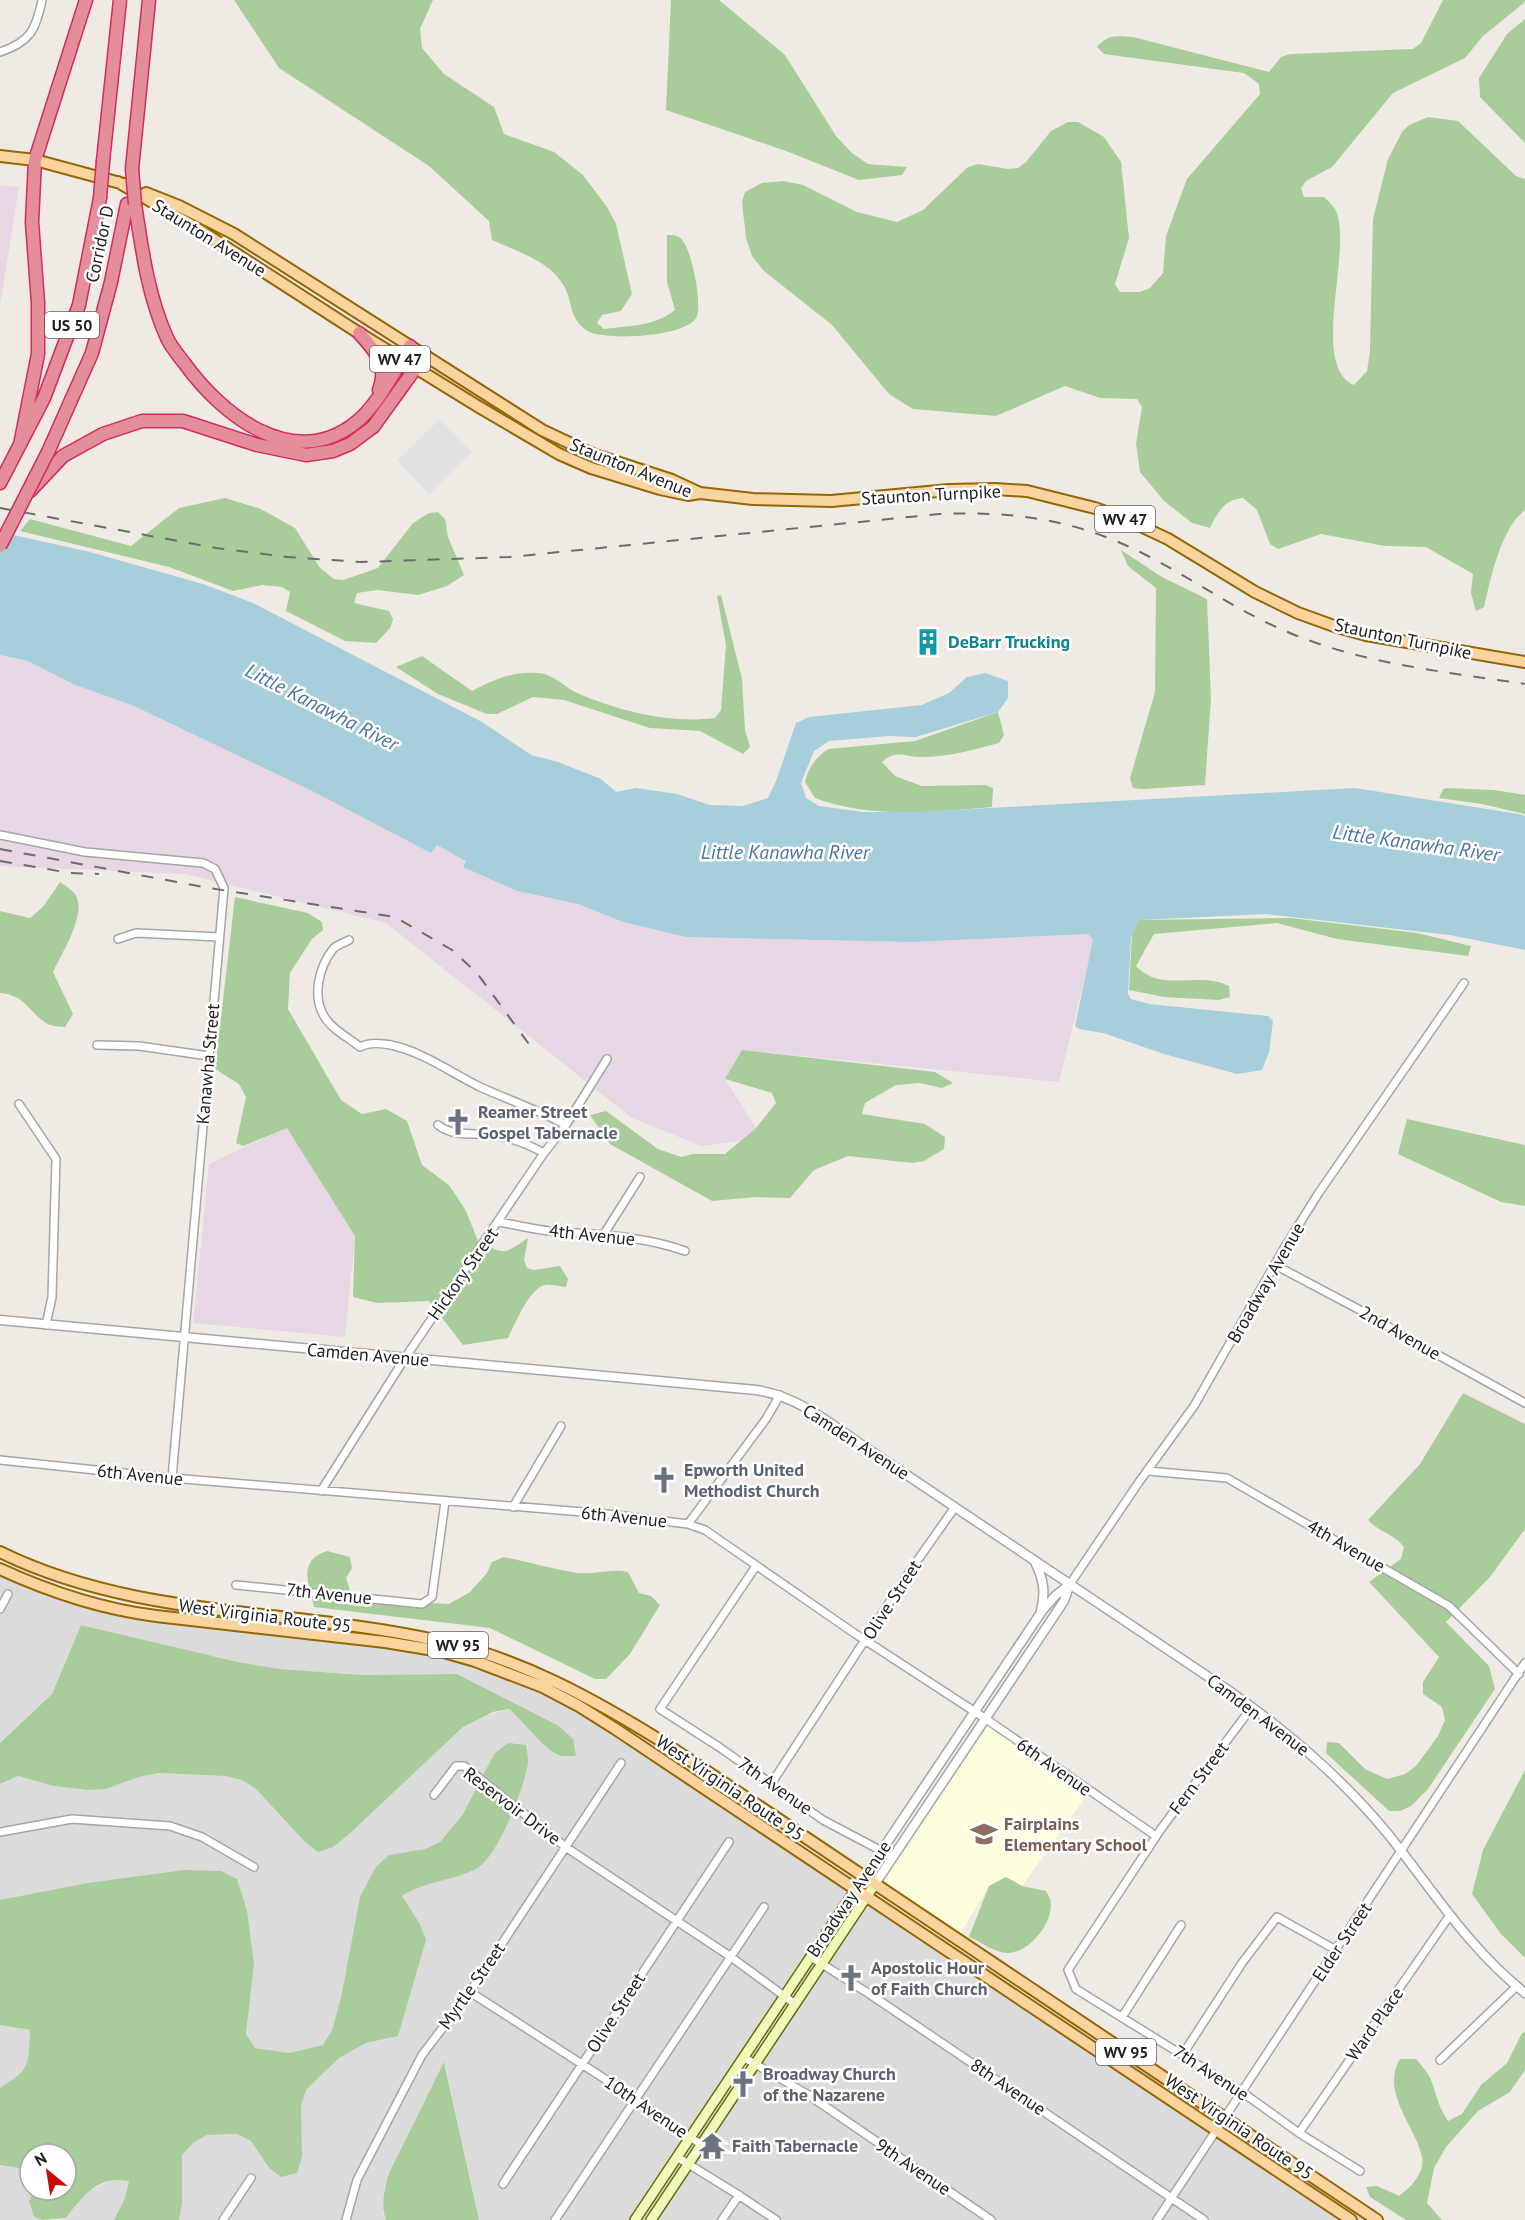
<svg xmlns="http://www.w3.org/2000/svg" width="1525" height="2220" font-family="'PT Sans',sans-serif">
	<style>
		.residential { fill: #dcdbdb }
		.industrial { fill: #e7d6e4 }
		.education { fill: #fdfede }
		.forest { fill: #a8cd9a }
		.parking { fill: #e2e2e2 }
		.water { fill: #a6cedb }
		.lines { fill: none; stroke-linecap: round; stroke-linejoin: round }
		.minor-casing { stroke: #a5a5a5; stroke-width: 10 }
		.tertiary-casing { stroke: #a5a5a5; stroke-width: 11 }
		.secondary-casing { stroke: #637108; stroke-width: 12 }
		.primary-casing { stroke: #936705; stroke-width: 14 }
		.motorway-casing { stroke: #d42a60; stroke-width: 15 }
		.minor { stroke: #fff; stroke-width: 7 }
		.tertiary { stroke: #fff; stroke-width: 8 }
		.secondary { stroke: #f2f7ba; stroke-width: 9 }
		.primary { stroke: #f9d49f; stroke-width: 10 }
		.motorway { stroke: #e48e9c; stroke-width: 12 }
		.rail { stroke: #6c6c6c; stroke-width: 2; stroke-dasharray: 12 12; stroke-linecap: butt }
		.motorway-bridge-casing { stroke: #d42a60; stroke-width: 15; stroke-linecap: butt }
		.motorway-bridge { stroke: #e48e9c; stroke-width: 12 }
		.labels { text-anchor: middle; stroke-width: 5; stroke-linejoin: round; paint-order: stroke }
		.shield { fill: #fff; stroke: #626262; stroke-width: 1.5 }
		.shield-label { font-size: 16px; font-weight: bold; fill: #1e1e1e }
		.street-label { font-size: 18px; fill: #1e1e1e; stroke: #fff }
		.culture-label { font-size: 18px; font-weight: bold; fill: #0d838f; stroke: #fff; text-anchor: start }
		.worship-label { font-size: 18px; font-weight: bold; fill: #5b616d; stroke: #fff; text-anchor: start }
		.education-label { font-size: 18px; font-weight: bold; fill: #785e54; stroke: #fff; text-anchor: start }
		.water-label { font-size: 20px; font-style: italic; fill: #4a75a2; stroke: #fff }
	</style>
	<rect width="100%" height="100%" fill="#efebe4"/>
	<path class="residential" d="M0 1570 84 1603 448 1654 468 1660 591 1713 1199 2118 1220 2123 1310 2177 1369 2220H479L445 2064 389 2173 384 2192 383 2213 386 2220H179L182 2204V2155L193 2143 207 2135 237 2134 251 2141 268 2168 302 2156 301 2106 306 2090 339 2058 366 2043 398 2036 420 1924 402 1896 415 1888 476 1869 494 1754 463 1814 440 1842 425 1849 389 1855 332 2030 324 2045 289 2053 255 2048 246 2034 254 1964 5 1900H0V1784L18 1776 53 1786 88 1790 106 1789 139 1777 158 1773 225 1776 242 1780 256 1789 304 1841 333 1847 463 1727 478 1718 509 1709 523 1720 546 1747 573 1739 559 1726 457 1674 363 1675 280 1669 238 1662 81 1625 52 1694 0 1743Z
		M0 2025 30 2030 28 2064 16 2078 0 2088Z
		M0 2165 30 2170V2190H34L29 2201 34 2217 42 2220H0Z
		M114 2179 130 2180 125 2198 114 2220H60L66 2218 86 2192Z"/>
	<path class="industrial" d="M0 185 19 187 0 306Z
		M0 655 28 661 73 684 134 706 312 791 431 853 437 845 467 861 463 867 517 891 578 904 623 922 686 937 911 942 1088 934 1094 940 1059 1082 742 1050 725 1079 756 1128 740 1141 701 1146 632 1118 386 923 185 874 0 866Z
		M287 1127 355 1236 345 1337 193 1323 209 1164Z"/>
	<path class="education" d="M987 1720 1090 1791 1022 1886 1006 1877 989 1886 958 1937 877 1883Z"/>
	<path class="forest" d="M234 0H433L420 29 422 48 444 74 494 107 504 134 554 152 583 175 607 207 616 224 632 294 621 311 602 315 597 323 604 329C627 326 656 326 675 310L667 282V235C673 235 679 235 683 241 692 253 702 302 697 316 690 337 602 342 586 330 568 317 573 301 564 286 550 261 516 251 492 240L489 221 429 166 279 68Z
		M671 0H719L785 55 836 136 852 153 868 164 907 167 902 175 859 180 786 151 666 110Z
		M1443 0H1525V2L1483 36 1465 58 1393 93 1332 167 1306 181 1301 188 1304 197H1324C1328 201 1334 206 1336 211 1353 250 1309 366 1354 385L1367 371 1370 352 1373 219 1388 159 1402 132 1409 125 1428 117 1458 121 1516 176 1525 179V510C1501 528 1491 577 1484 607L1476 611 1471 593 1473 574 1426 547 1385 546 1321 534 1278 549 1270 544 1257 510 1243 498C1225 499 1217 513 1210 528L1192 523 1164 501 1140 472 1136 443 1142 407 1137 399 1100 398 1065 386 996 416 913 409 889 394 832 325 764 271 752 256 746 238 742 202 745 192 762 183 783 181 803 185 857 212 897 222 923 210 968 167 978 164 1008 169 1018 168 1026 162 1051 131 1068 122H1078L1104 137 1121 162 1129 238 1115 284 1120 292H1140L1150 288 1163 273 1166 236 1187 179 1260 94 1259 84 1244 73 1104 54 1097 47C1108 34 1117 36 1133 37L1269 72 1281 57 1290 54 1413 49 1421 43Z
		M1525 19V143L1480 97 1479 78 1507 34Z
		M225 498 261 509 295 528 320 568 334 579 343 580 378 568 413 523 429 513 438 512 445 519 448 537 464 575 447 586 418 595 377 590 357 593 354 603 389 611 393 619 390 628 376 643 345 641 286 611 290 592 282 587 262 585 233 591 169 567 20 531 30 519 131 546 179 508Z
		M1121 550 1162 577 1207 599 1211 698 1205 785 1143 789 1133 788 1130 778 1155 692 1156 588 1128 566Z
		M721 595 742 679 745 730 750 747 743 754 700 731 650 728 564 700 533 697 497 714H487L438 694 396 667 422 656 472 691C492 680 513 671 537 673 554 674 563 686 577 693 619 711 670 724 715 718L721 710 726 645 717 596Z
		M998 712 1004 735 999 743C973 750 948 757 921 757 904 757 897 749 882 762L895 776 922 786 985 785 993 788 992 807C935 812 870 819 815 798L805 782C808 768 816 757 828 749L915 741Z
		M1447 788 1494 790 1525 795V814L1482 804 1439 798 1443 789Z
		M60 882C67 887 77 892 78 902 82 921 61 955 53 972L73 1014 65 1027C60 1027 54 1026 50 1025 31 1017 28 995 0 993V911L30 918 43 907Z
		M235 897 308 913 322 922 323 930 312 939 290 973 288 1009 341 1100 362 1114 386 1109 407 1121 422 1165 449 1185 466 1211 478 1241C505 1255 503 1255 528 1238L524 1260 527 1268 534 1270 560 1266 568 1279 566 1287C559 1286 549 1283 542 1286 528 1292 515 1324 508 1338L463 1345 429 1301 377 1303 353 1297 355 1236 287 1128 243 1146 236 1143 246 1097 239 1084 215 1069Z
		M1291 918 1417 933 1471 946 1468 956 1337 939 1277 923 1154 934 1136 966C1162 994 1199 970 1229 986L1230 997 1219 1000 1164 997 1129 990 1132 934 1139 920Z
		M742 1050 935 1072 953 1083 942 1088 920 1083 896 1085 865 1103 862 1114 925 1124 945 1137 944 1149 924 1161 913 1163 848 1156 814 1170 790 1198 756 1197 712 1201 610 1144 590 1115 606 1111 658 1149 681 1157 693 1154H725L756 1128 776 1103 772 1093 725 1079Z
		M1407 1119 1525 1145V1206L1501 1202 1398 1154Z
		M1463 1393 1525 1424V1529L1490 1577 1446 1622 1489 1666 1495 1689 1428 1789 1411 1806 1400 1811H1389L1326 1753 1327 1742 1339 1743 1365 1769 1387 1779 1405 1774 1416 1766 1438 1736 1445 1720 1442 1707 1423 1694V1682L1439 1657 1369 1582 1401 1559 1404 1547C1394 1534 1379 1532 1368 1520L1420 1464Z
		M327 1551 350 1557 352 1568 346 1578 353 1599 449 1604 470 1592 487 1573 492 1562 504 1557C528 1562 553 1569 577 1573 595 1575 611 1568 628 1572L639 1593 651 1596 660 1605 630 1654 606 1679H595L490 1628 314 1607C309 1585 297 1560 327 1551Z
		M81 1625 238 1662 280 1669 363 1675 457 1674 559 1726 573 1739 576 1756C572 1756 566 1756 562 1756 546 1753 523 1720 509 1709L493 1712 463 1727 348 1835 333 1847 318 1852 304 1841 256 1789 242 1780 225 1776 158 1773 139 1777 106 1789 88 1790 53 1786 18 1776 0 1784V1743L52 1694Z
		M508 1743 526 1745C527 1750 528 1757 528 1763 525 1786 497 1859 476 1869 452 1881 425 1881 402 1896L420 1924 426 1940 398 2036 366 2043 339 2058 306 2090 301 2106 302 2156 297 2173 281 2177 269 2168 251 2141 237 2134 207 2135 193 2143 182 2155V2204L179 2220H114L125 2198 129 2181C97 2175 83 2196 66 2218L42 2220 34 2217 29 2201 34 2190H66V2154H30V2170L0 2165V2088C32 2068 28 2065 30 2030L0 2025V1900L88 1883 184 1870 221 1871 237 1879 247 1911 254 1964 246 2034 255 2048 289 2053 323 2045 332 2030 341 1998 360 1897 376 1867 389 1855 425 1849 440 1842 463 1814 494 1754Z
		M1525 1770V1958L1501 1934 1472 1894 1483 1850Z
		M1006 1877 1022 1886 1046 1891C1048 1895 1051 1899 1051 1903 1052 1924 1030 1952 1008 1953 995 1953 981 1942 969 1937L989 1886Z
		M1525 2032V2070L1510 2092 1478 2111 1446 2147 1434 2168 1427 2203 1442 2220H1406L1370 2197 1366 2187 1377 2186 1399 2196C1410 2188 1425 2173 1422 2157 1416 2126 1380 2093 1400 2059H1416C1421 2065 1428 2072 1431 2080 1437 2096 1438 2106 1448 2121L1462 2114 1481 2085 1507 2063 1522 2033Z
		M444 2062 479 2220H386C380 2205 385 2188 389 2173Z"/>
	<path class="parking" d="M440 419 472 452 429 494 397 461Z"/>
	<path class="water" d="M0 532 90 552 203 584 253 603 482 722 531 755 558 762 601 779 616 792 636 788 677 794 710 805 743 806 768 798 776 781 796 723 809 717 922 705 949 693 967 677 985 673 1008 681V698L998 712 916 737 889 736 829 741 814 751 801 783 806 798 819 806 863 812H916L1355 788 1518 814 1525 816V950L1450 935 1266 914 1139 920 1131 938 1128 994 1131 999 1149 1004 1268 1016 1273 1021 1269 1052 1262 1070 1237 1074 1164 1054 1103 1033 1079 1029 1075 1026 1093 940 1088 934 911 942 686 937 623 922 578 904 517 891 463 867 466 861 437 845 431 853 312 791 134 706 73 684 28 661 0 655Z"/>
	<g class="lines">
		<defs>
			<path id="minor" d="M0 52C30 42 36 30 42 0
				M0 835 85 852 203 863 215 869 224 888 172 1478
				M118 939 136 933 219 937
				M349 940C344 943 336 945 333 949 319 967 312 996 324 1016 331 1029 349 1038 360 1047 369 1042 381 1043 391 1045 423 1052 452 1073 480 1087 509 1100 538 1110 566 1125
				M97 1045 139 1046 209 1056
				M19 1104 56 1159 52 1297 46 1325
				M438 1125C456 1139 479 1131 499 1136 514 1139 531 1146 544 1153
				M499 1222C516 1225 533 1229 550 1231 595 1235 641 1235 685 1251
				M604 1234 640 1177
				M1275 1265 1360 1310 1411 1340 1525 1403
				M0 1460 172 1478 607 1514 688 1524 705 1530 854 1633 986 1719 1156 1836
				M1148 1471 1227 1478 1449 1606 1519 1674
				M321 1491 405 1358 544 1153 566 1125 607 1059
				M513 1507 561 1426
				M688 1524 766 1419 780 1395
				M756 1566 660 1709 719 1747 823 1820 893 1857
				M1070 1584 1139 1482 1194 1406 1283 1250 1318 1194 1464 983
				M236 1585 422 1604 432 1597 445 1502
				M0 1609 8 1594
				M1252 1707 1161 1829 1068 1970 1076 1989 1242 2092 1299 2133 1360 2171
				M771 1784 910 1571 955 1507
				M434 1795 456 1766H464L567 1848 731 1957 795 2004
				M0 1832 72 1819 170 1826 202 1837 254 1867
				M811 1957 871 1995 1204 2220
				M470 1992 636 2099 677 2131 702 2144
				M1122 2017 1181 1925
				M1183 2054 1242 1963 1277 1917 1336 1950
				M743 2057 807 2094 991 2220
				M1440 2060 1517 1986
				M1299 2133 1450 1915
				M677 2157 737 2194 776 2220
				M503 2184 729 1842
				M223 2220 251 2178
				M346 2220 357 2180 422 2055 470 1992 621 1763
				M555 2220 764 1907
				M722 2220 739 2195
				M1157 2220 1525 1663"/>
			<path id="tertiary" d="M0 1320 756 1390C798 1396 831 1424 865 1447L1228 1690C1287 1731 1342 1778 1388 1834 1432 1889 1469 1949 1525 1993
				M1035 1562C1043 1578 1046 1592 1041 1610
				M864 1877 1042 1611 1055 1596 1070 1584
				M875 1884 1064 1601 1070 1584"/>
			<path id="secondary" d="M635 2220 864 1877
				M651 2220 875 1884"/>
			<path id="primary" d="M0 156 35 160 124 184
				M118 182 193 226 359 333 479 407 559 454 591 468 660 489 688 495 700 493 753 499 831 501 949 490 995 489 1027 491 1095 508 1132 522 1168 539 1255 592 1298 613 1334 626 1366 635 1525 662
				M146 193 179 206 234 234 542 430 595 455 672 480 700 493
				M0 1552C136 1619 290 1608 435 1640 518 1657 594 1699 666 1744L1377 2220
				M0 1569C50 1592 102 1609 156 1616L385 1642 440 1651 475 1661 543 1687 579 1706 614 1728 1351 2220"/>
			<path id="motorway" d="M103 161 120 0
				M132 169 149 0
				M135 204C142 250 148 296 167 338 171 347 179 356 185 364 222 415 292 471 354 424 377 407 395 370 410 346
				M359 333C374 349 389 366 379 390
				M20 445 38 354V303L32 222 35 160 86 0
				M48 452 92 353 111 282 127 204
				M0 483 44 398 79 305 100 198
				M30 491 63 456 103 434 142 421H183L257 445 306 455 333 451 350 444 373 427 425 355"/>
		</defs>
		<use href="#minor" class="minor-casing"/>
		<use href="#tertiary" class="tertiary-casing"/>
		<use href="#secondary" class="secondary-casing"/>
		<use href="#primary" class="primary-casing"/>
		<use href="#motorway" class="motorway-casing"/>
		<use href="#minor" class="minor"/>
		<use href="#tertiary" class="tertiary"/>
		<use href="#secondary" class="secondary"/>
		<use href="#primary" class="primary"/>
		<use href="#motorway" class="motorway"/>
		<path class="rail" d="M0 508 216 548 287 557 361 562 510 557 939 514C1012 511 1075 519 1142 553 1192 578 1238 612 1290 633 1364 664 1446 672 1525 684
			M0 849 209 888 395 917 452 950 477 973 534 1051
			M0 861 70 873 99 874"/>
		<defs>
			<path id="motorway-bridge" d="M132 169 135 204
				M100 198 103 161
				M0 546 48 452"/>
		</defs>
		<use href="#motorway-bridge" class="motorway-bridge-casing"/>
		<use href="#motorway-bridge" class="motorway-bridge"/>
	</g>
	<defs>
		<symbol id="building-bare" viewBox="-9 -9 18 18"><path d="M-4-6H4V6H1V3H-1V6H-4ZM-2.5-4.3h1.7v1.8h-1.7ZM.8-4.3h1.7v1.8H.8ZM-2.5-1h1.7V.8h-1.7ZM.8-1h1.7V.8H.8Z" fill="#0f9aa8" stroke="#fff" stroke-width="2.5" paint-order="stroke"/></symbol>
		<symbol id="church-bare" viewBox="-9 -9 18 18"><path d="M-1.2-6h2.4v3.5h3.3v2.4h-3.3V6h-2.4V-.1h-3.3v-2.4h3.3Z" fill="#6b7280" stroke="#fff" stroke-width="2.5" paint-order="stroke"/></symbol>
		<symbol id="school-bare" viewBox="-9 -9 18 18"><path d="M0-5L7-2L0 1L-7-2ZM-4 1L0 2.5L4 1V4Q0 6-4 4Z" fill="#8d6e63" stroke="#fff" stroke-width="2.5" paint-order="stroke"/></symbol>
		<symbol id="temple-bare" viewBox="-9 -9 18 18"><path d="M0-6L5-2H3V0L6.5 2.5H4V6H1.5V3h-3V6H-4V2.5H-6.5L-3 0V-2H-5Z" fill="#6b7280" stroke="#fff" stroke-width="2.5" paint-order="stroke"/></symbol>
	</defs>
	<g fill-rule="evenodd">
		<use href="#building-bare" x="909" y="623" width="38" height="38"/>
		<use href="#church-bare" x="439" y="1103" width="38" height="38"/>
		<use href="#church-bare" x="645" y="1461" width="38" height="38"/>
		<use href="#school-bare" x="965" y="1815" width="38" height="38"/>
		<use href="#church-bare" x="832" y="1959" width="38" height="38"/>
		<use href="#church-bare" x="724" y="2065" width="38" height="38"/>
		<use href="#temple-bare" x="693" y="2127" width="38" height="38"/>
	</g>
	<g class="labels">
		<g class="shield">
			<rect x="45" y="312" width="54" height="26" rx="4.5"/>
			<rect x="370" y="346" width="60" height="26" rx="4.5"/>
			<rect x="1095" y="506" width="60" height="26" rx="4.5"/>
			<rect x="428" y="1632" width="60" height="26" rx="4.5"/>
			<rect x="1096" y="2039" width="60" height="26" rx="4.5"/>
		</g>
		<g class="shield-label">
			<text x="72" y="331">US 50</text>
			<text x="400" y="365">WV 47</text>
			<text x="1125" y="525">WV 47</text>
			<text x="458" y="1651">WV 95</text>
			<text x="1126" y="2058">WV 95</text>
		</g>
		<g class="street-label">
			<text transform="translate(209 238) rotate(32)" y="6">Staunton Avenue</text>
			<text transform="translate(100 244) rotate(-78)" y="6">Corridor D</text>
			<text transform="translate(631 468) rotate(22)" y="6">Staunton Avenue</text>
			<text transform="translate(931 495) rotate(-3)" y="6">Staunton Turnpike</text>
			<text transform="translate(1403 639) rotate(12)" y="6">Staunton Turnpike</text>
			<text transform="translate(208 1064) rotate(-85)" y="6">Kanawha Street</text>
			<text transform="translate(592 1235) rotate(6)" y="6">4th Avenue</text>
			<text transform="translate(463 1274) rotate(-55)" y="6">Hickory Street</text>
			<text transform="translate(1266 1283) rotate(-60)" y="6">Broadway Avenue</text>
			<text transform="translate(1400 1333) rotate(30)" y="6">2nd Avenue</text>
			<text transform="translate(368 1355) rotate(5)" y="6">Camden Avenue</text>
			<text transform="translate(856 1442) rotate(33)" y="6">Camden Avenue</text>
			<text transform="translate(140 1475) rotate(6)" y="6">6th Avenue</text>
			<text transform="translate(624 1517) rotate(6)" y="6">6th Avenue</text>
			<text transform="translate(1346 1546) rotate(30)" y="6">4th Avenue</text>
			<text transform="translate(329 1594) rotate(6)" y="6">7th Avenue</text>
			<text transform="translate(892 1600) rotate(-57)" y="6">Olive Street</text>
			<text transform="translate(265 1616) rotate(7)" y="6">West Virginia Route 95</text>
			<text transform="translate(1258 1715) rotate(37)" y="6">Camden Avenue</text>
			<text transform="translate(1054 1767) rotate(35)" y="6">6th Avenue</text>
			<text transform="translate(1199 1778) rotate(-53)" y="6">Fern Street</text>
			<text transform="translate(775 1786) rotate(35)" y="6">7th Avenue</text>
			<text transform="translate(730 1788) rotate(34)" y="6">West Virginia Route 95</text>
			<text transform="translate(512 1806) rotate(37)" y="6">Reservoir Drive</text>
			<text transform="translate(849 1899) rotate(-56)" y="6">Broadway Avenue</text>
			<text transform="translate(1342 1942) rotate(-56)" y="6">Elder Street</text>
			<text transform="translate(472 1986) rotate(-55)" y="6">Myrtle Street</text>
			<text transform="translate(616 2013) rotate(-57)" y="6">Olive Street</text>
			<text transform="translate(1375 2024) rotate(-55)" y="6">Ward Place</text>
			<text transform="translate(1211 2073) rotate(33)" y="6">7th Avenue</text>
			<text transform="translate(1008 2087) rotate(34)" y="6">8th Avenue</text>
			<text transform="translate(646 2107) rotate(34)" y="6">10th Avenue</text>
			<text transform="translate(1239 2127) rotate(34)" y="6">West Virginia Route 95</text>
			<text transform="translate(913 2167) rotate(34)" y="6">9th Avenue</text>
		</g>
		<g class="culture-label">
			<text x="948" y="648">DeBarr Trucking</text>
		</g>
		<g class="worship-label">
			<text x="478" y="1118">Reamer Street<tspan x="478" dy="21">Gospel Tabernacle</tspan></text>
			<text x="684" y="1476">Epworth United<tspan x="684" dy="21">Methodist Church</tspan></text>
			<text x="871" y="1974">Apostolic Hour<tspan x="871" dy="21">of Faith Church</tspan></text>
			<text x="763" y="2080">Broadway Church<tspan x="763" dy="21">of the Nazarene</tspan></text>
			<text x="732" y="2152">Faith Tabernacle</text>
		</g>
		<g class="education-label">
			<text x="1004" y="1830">Fairplains<tspan x="1004" dy="21">Elementary School</tspan></text>
		</g>
		<g class="water-label">
			<text transform="translate(322 707) rotate(27)" y="7">Little Kanawha River</text>
			<text transform="translate(1416 843) rotate(8)" y="7">Little Kanawha River</text>
			<text x="785" y="859">Little Kanawha River</text>
		</g>
	</g>
	<g transform="translate(48 2172) rotate(330)"><circle r="28" fill="#ffffff" stroke="#a5a5a5" stroke-width="1.5"/>
	<path d="M0-4.5L10 22L0 15L-10 22Z" fill="#c50c07"/>
	<text y="-9" font-size="16" font-weight="bold" text-anchor="middle" fill="#1e1e1e">N</text>
	</g>
</svg>
